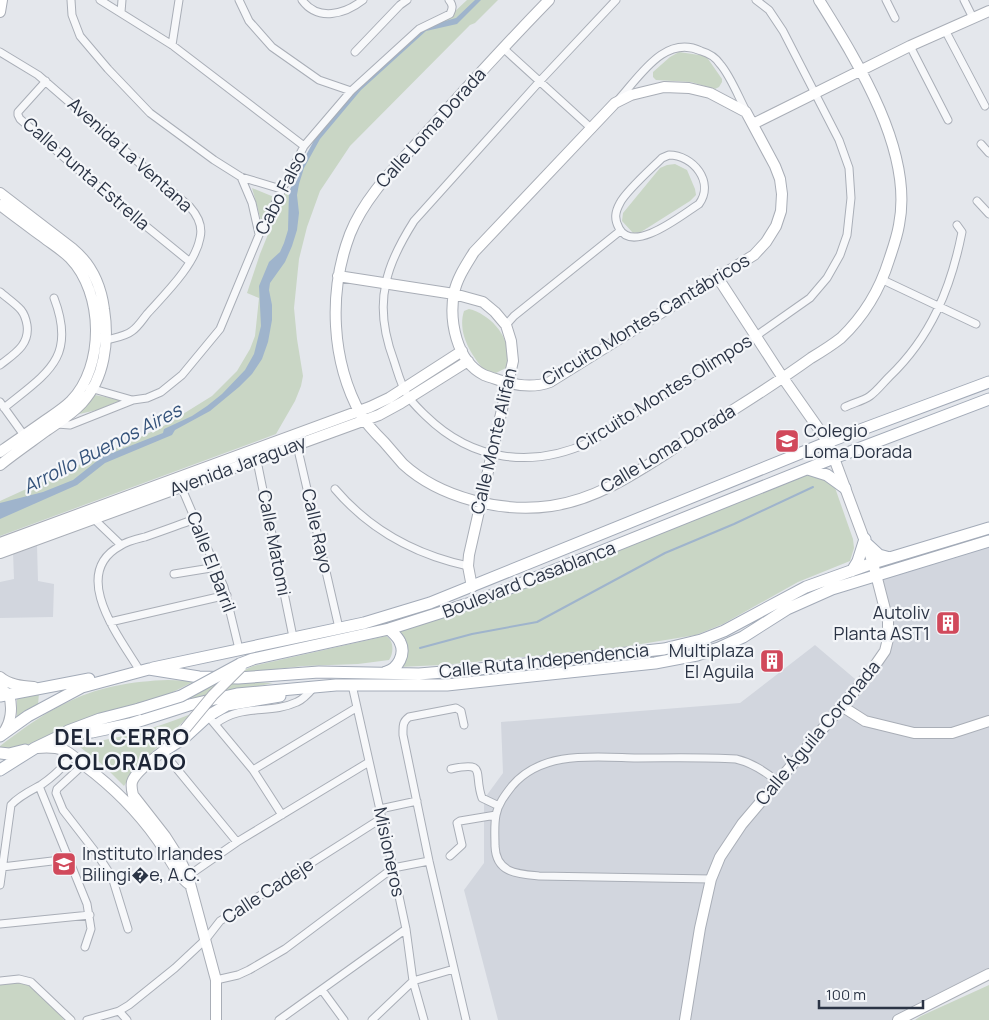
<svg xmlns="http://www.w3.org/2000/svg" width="989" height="1020" font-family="Manrope,sans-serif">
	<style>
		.built { fill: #d2d6de }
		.green { fill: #c9d6c5 }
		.water { fill: #9fb4cc }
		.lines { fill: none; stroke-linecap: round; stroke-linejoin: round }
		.stream { stroke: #9fb4cc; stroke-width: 2 }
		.street-casing { stroke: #a9aeb7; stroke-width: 9 }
		.secondary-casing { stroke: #a9aeb7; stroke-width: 12 }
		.primary-casing { stroke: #a3abb8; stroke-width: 13 }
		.street { stroke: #f7f8fa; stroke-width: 7 }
		.secondary { stroke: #fff; stroke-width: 10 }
		.primary { stroke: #fff; stroke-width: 11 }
		.secondary-bridge-casing { stroke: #a9aeb7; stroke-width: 12; stroke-linecap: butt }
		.primary-bridge-casing { stroke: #a3abb8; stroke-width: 13; stroke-linecap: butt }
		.secondary-bridge { stroke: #fff; stroke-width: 10 }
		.primary-bridge { stroke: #fff; stroke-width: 11 }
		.labels { text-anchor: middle; stroke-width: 4.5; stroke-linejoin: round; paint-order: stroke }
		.street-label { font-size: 18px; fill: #2b3445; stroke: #f4f6f9 }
		.poi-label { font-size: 18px; fill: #2b3445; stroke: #f4f6f9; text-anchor: start }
		.water-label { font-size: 19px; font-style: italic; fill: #34527a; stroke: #f4f6f9 }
		.district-label { font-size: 22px; font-weight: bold; letter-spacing: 1px; fill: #1d2536; stroke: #f4f6f9 }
	</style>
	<rect width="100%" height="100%" fill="#e4e7ec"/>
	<path class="built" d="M989 541V974L896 1020H498L464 890 484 863V799L503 773 501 722 740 703 815 645 861 684 888 639 876 574Z
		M37 545 38 581 54 584 53 617 0 618V582L14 579 13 552Z"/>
	<path class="green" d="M467 0H498L475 23 470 25 350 146 320 191 307 227 299 259 294 308 297 339 303 376 301 386 295 401 276 434 0 536V501L162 427 212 396 237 371 250 349 255 336 259 298 247 293 260 254 286 190 289 192 314 141 358 87 423 27 451 15Z
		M679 52 706 56 722 79V82L719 87 715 89 691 82 656 80 653 77V72L670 57Z
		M675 164 687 170 695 189 696 195 690 201 641 232 633 233 622 221 623 213 660 168 667 165Z
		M252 188 274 197 262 224Z
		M469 309C493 315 515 342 506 368L496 373 485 371C471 355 457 333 464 311Z
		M95 395 121 400 97 410 75 415Z
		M807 474 833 482 853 539 854 548 850 561 798 582 723 624 696 635 617 648 442 665 399 667 398 629Z
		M386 636C394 640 394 653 389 660L358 664 303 666 236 674 253 666Z
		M168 680 195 681 167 695 82 721 22 747 13 749 0 748V746C20 731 41 715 64 704 96 687 133 681 168 680Z
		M215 681 273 683 184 702Z
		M39 693 38 705 17 719V697Z
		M191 714 133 771 124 786 103 765 76 744C116 740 153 729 191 714Z
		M13 983H25L29 986 55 1009 64 1020H0V984Z
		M989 985V1020H915L921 1016Z"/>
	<path class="water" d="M475 0H481L457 24 426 31 361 90 320 139 304 168 299 184 297 195 299 213 297 230 292 246 285 262 270 283 269 290 272 305V320L268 342 262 359 252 374 239 387 210 411 175 430 172 435 105 463 77 485 0 519V503L43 492 73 480 102 457 163 433 164 429 192 416 207 406 222 394 245 370 254 354 261 326 259 286 269 262 280 252 284 243 288 230 289 192 300 166 316 137 355 89 423 27 456 18Z"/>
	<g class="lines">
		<path class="stream" d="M420 648 472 634 537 622 665 553 734 524 813 487"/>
		<defs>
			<path id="street" d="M71 0 72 15 80 36 108 69 150 113 214 160 241 177 281 189
				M100 0 172 45 304 146
				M239 0 249 21 272 47 319 80 351 91
				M302 0C318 22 345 14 363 0
				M616 0 539 82 414 221C402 240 390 261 386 283 380 308 385 337 394 361 398 373 401 386 408 396 413 404 420 410 426 416 472 461 532 469 590 442L756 336 810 298 827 278 840 255 847 235 851 198 849 168 839 140 783 31 769 10 756 0
				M886 0 895 18
				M964 0 973 18
				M121 12 122 0
				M945 30 985 106
				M172 45 179 0
				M910 46 948 120
				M503 48 592 129
				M0 52 38 75 190 207C198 216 203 226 200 238 195 265 165 294 147 314 143 319 138 327 132 331 126 336 114 338 107 340
				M355 52 400 5 407 0
				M46 81 18 112V115L20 119 104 192 190 262
				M619 99C640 76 665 34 701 51 708 53 716 58 720 64 730 75 739 98 746 111
				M981 144 989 153
				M669 155C693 155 715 182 699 204 683 214 633 255 619 228 614 219 615 212 620 203 626 191 651 169 662 158Z
				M241 177 252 203 259 234
				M977 201 989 214
				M883 280 976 324
				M0 292C7 298 16 304 21 310 25 315 26 319 27 325 30 345 14 354 0 365
				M506 325 514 316 620 231
				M90 388 132 400
				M0 402 26 438
				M845 407C853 403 863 401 870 396 877 391 883 383 889 377 931 337 951 288 962 232L957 225
				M4 408C47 373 77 358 54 298
				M57 424 70 425 133 400 147 398 161 392 182 375 220 329 259 235 304 146 351 91 419 29 450 14C453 8 453 5 449 0
				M296 441 339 628
				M256 456 293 637
				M180 484 224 587 239 649
				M335 489C370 530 417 555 468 566
				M93 518 121 545
				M174 574 217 567
				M110 622 227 595
				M140 671C120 638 69 574 120 546 127 541 137 539 145 537 162 531 179 525 195 519
				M352 685 393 868 406 929 413 981 424 1020
				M208 716 253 770 282 815
				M215 724C242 703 269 715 297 702 304 699 309 693 314 687
				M464 725 461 711 456 708 409 717C402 722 403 727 403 735L429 861 466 1020
				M163 752 237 842
				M84 764 57 789 56 793 63 810 97 854 112 877 128 929
				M451 769C488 761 473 773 482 798L499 806
				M253 770 356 708
				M39 786 87 904 91 929 85 947
				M380 809 417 801
				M450 856 462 845 457 823 460 821 496 815
				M2 867 69 859
				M185 878 237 842 369 762
				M711 879 539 876C517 874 496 873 495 846 495 836 494 825 496 815 498 804 505 795 512 786 542 750 595 757 637 758 670 758 703 757 736 759 753 763 765 771 778 782
				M0 885 11 805C19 796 30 791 41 785 54 776 63 768 72 755
				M0 924 90 915
				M216 980 238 975 249 970 285 949 393 868 429 861
				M0 981 19 979 31 982 71 1020
				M322 990 344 1020
				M119 1011 127 1020
				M87 1020 119 1011 129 1005 175 968 206 939 220 921 382 818
				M279 1020 406 929
				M372 1020 413 981 454 969"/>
			<path id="secondary" d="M549 0C507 43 467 87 427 132 399 164 366 194 350 234 328 292 331 361 361 415 367 425 376 434 384 442 390 449 397 457 403 464 440 498 502 513 551 506 594 500 631 476 667 453 689 438 711 424 733 410 760 393 786 376 811 358 821 352 832 345 841 338 864 316 880 289 889 260 893 248 897 237 899 225 914 151 857 61 819 0
				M0 12 2 0
				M664 87 689 88 710 93 746 112 775 166 780 179 782 194 781 211 776 226 766 242 754 255 550 382C534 388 518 386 502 381 496 379 489 377 484 375 456 361 449 320 454 293 457 278 466 265 474 252L615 103 631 95Z
				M753 124 910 46 989 11
				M0 193 73 249C91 264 101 286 104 309 109 341 105 378 82 403 72 414 59 422 46 431 31 442 15 453 0 465
				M0 205C14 216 28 226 43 237 52 244 62 250 70 258 104 293 105 366 71 401 63 409 53 415 43 422 29 432 14 442 0 452
				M338 276 454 294 483 302 495 312 506 325 511 341 513 361 469 555 468 566 472 587
				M0 543 370 407 389 398 462 351
				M0 553 379 415 401 403 468 361
				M0 677C9 685 22 686 34 687
				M0 688 9 695C13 708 11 723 3 733
				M843 707 865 721 914 733H952L989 721
				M172 743C162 754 136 769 132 782 131 786 132 791 133 795L165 836 179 858 188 876 216 980V1020
				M37 748C46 747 55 747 64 750 72 754 78 760 85 766 113 787 137 811 157 839 168 854 175 874 190 885
				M685 1020 700 928 711 879 720 857 742 824 869 674 885 651 888 639V621L873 563 828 442 783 378 718 278
				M898 1020 989 974"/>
			<path id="primary" d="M808 469 827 475 845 488
				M866 543 879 555 890 558
				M852 571 858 561 865 539
				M240 664 253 659 389 629 480 600 834 458 989 399
				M153 668 364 623 430 603 828 442 989 382
				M386 672C398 669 406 654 400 642 398 637 393 633 389 629
				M0 696 89 679
				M68 731 100 719 139 709
				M0 736 28 716 82 687 149 669 199 677 238 678 319 672 419 674 479 669 664 649 701 640 724 631 806 587 873 563 989 528
				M167 749 184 738 208 716 227 705 280 696
				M0 753 9 754 25 750
				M0 770 35 748 62 735 92 732 130 724 189 705 237 694 336 685H447L655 663 697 655 719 648 743 637 787 609 832 589 989 541"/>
		</defs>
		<use href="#street" class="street-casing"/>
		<use href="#secondary" class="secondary-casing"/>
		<use href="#primary" class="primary-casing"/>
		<use href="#street" class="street"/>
		<use href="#secondary" class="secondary"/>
		<use href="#primary" class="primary"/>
		<defs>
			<path id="secondary-bridge" d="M185 729 213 695 241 667"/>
			<path id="primary-bridge" d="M139 709 181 696 240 664"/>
		</defs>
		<use href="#secondary-bridge" class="secondary-bridge-casing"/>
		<use href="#primary-bridge" class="primary-bridge-casing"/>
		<use href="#secondary-bridge" class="secondary-bridge"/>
		<use href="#primary-bridge" class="primary-bridge"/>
	</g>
	<defs>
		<symbol id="school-square" viewBox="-11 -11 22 22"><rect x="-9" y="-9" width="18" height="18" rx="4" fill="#d1495b" stroke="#f4f6f9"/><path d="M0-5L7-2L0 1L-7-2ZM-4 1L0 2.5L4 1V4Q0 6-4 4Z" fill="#fff"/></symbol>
		<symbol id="building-square" viewBox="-11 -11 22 22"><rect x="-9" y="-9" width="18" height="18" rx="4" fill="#d1495b" stroke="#f4f6f9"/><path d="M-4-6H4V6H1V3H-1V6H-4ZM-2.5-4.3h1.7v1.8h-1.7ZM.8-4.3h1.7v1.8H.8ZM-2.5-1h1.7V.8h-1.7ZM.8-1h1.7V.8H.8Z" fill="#fff"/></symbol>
	</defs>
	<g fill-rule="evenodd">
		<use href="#school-square" x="773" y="427" width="28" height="28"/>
		<use href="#building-square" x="934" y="609" width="28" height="28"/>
		<use href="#building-square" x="758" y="647" width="28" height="28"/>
		<use href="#school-square" x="50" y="850" width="28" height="28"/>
	</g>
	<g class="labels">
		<g class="street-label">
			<text transform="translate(431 128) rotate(-48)" y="6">Calle Loma Dorada</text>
			<text transform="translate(130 155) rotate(42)" y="6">Avenida La Ventana</text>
			<text transform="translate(86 174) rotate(41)" y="6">Calle Punta Estrella</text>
			<text transform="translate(281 193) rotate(-63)" y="6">Cabo Falso</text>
			<text transform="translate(646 320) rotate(-31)" y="6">Circuito Montes Cantábricos</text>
			<text transform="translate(664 393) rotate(-32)" y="6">Circuito Montes Olimpos</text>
			<text transform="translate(494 441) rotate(-77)" y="6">Calle Monte Alifan</text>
			<text transform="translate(668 449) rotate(-31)" y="6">Calle Loma Dorada</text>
			<text transform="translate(238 466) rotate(-20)" y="6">Avenida Jaraguay</text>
			<text transform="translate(317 531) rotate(77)" y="6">Calle Rayo</text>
			<text transform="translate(274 543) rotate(79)" y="6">Calle Matomi</text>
			<text transform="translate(211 562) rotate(69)" y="6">Calle El Barril</text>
			<text transform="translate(529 580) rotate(-21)" y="6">Boulevard Casablanca</text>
			<text transform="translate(544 661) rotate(-6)" y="6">Calle Ruta Independencia</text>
			<text transform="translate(818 733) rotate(-50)" y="6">Calle Águila Coronada</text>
			<text transform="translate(389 852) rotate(78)" y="6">Misioneros</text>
			<text transform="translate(268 891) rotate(-33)" y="6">Calle Cadeje</text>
		</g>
		<g class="poi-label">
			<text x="804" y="437">Colegio<tspan x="804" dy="21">Loma Dorada</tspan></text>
			<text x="930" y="619" text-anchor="end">Autoliv<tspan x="930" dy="21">Planta AST1</tspan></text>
			<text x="754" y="657" text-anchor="end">Multiplaza<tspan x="754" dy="21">El Aguila</tspan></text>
			<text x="82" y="860">Instituto Irlandes<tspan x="82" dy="21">Bilingi�e, A.C.</tspan></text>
		</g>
		<g class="water-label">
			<text transform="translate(102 448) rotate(-27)" y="7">Arrollo Buenos Aires</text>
		</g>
		<g class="district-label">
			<text x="122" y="745">DEL. CERRO<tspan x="122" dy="25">COLORADO</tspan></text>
		</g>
	</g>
	<path d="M819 1000v8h104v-8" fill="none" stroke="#2b3445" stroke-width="2.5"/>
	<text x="826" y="1000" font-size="15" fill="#2b3445" stroke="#f4f6f9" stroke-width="4" paint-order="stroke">100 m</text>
</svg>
